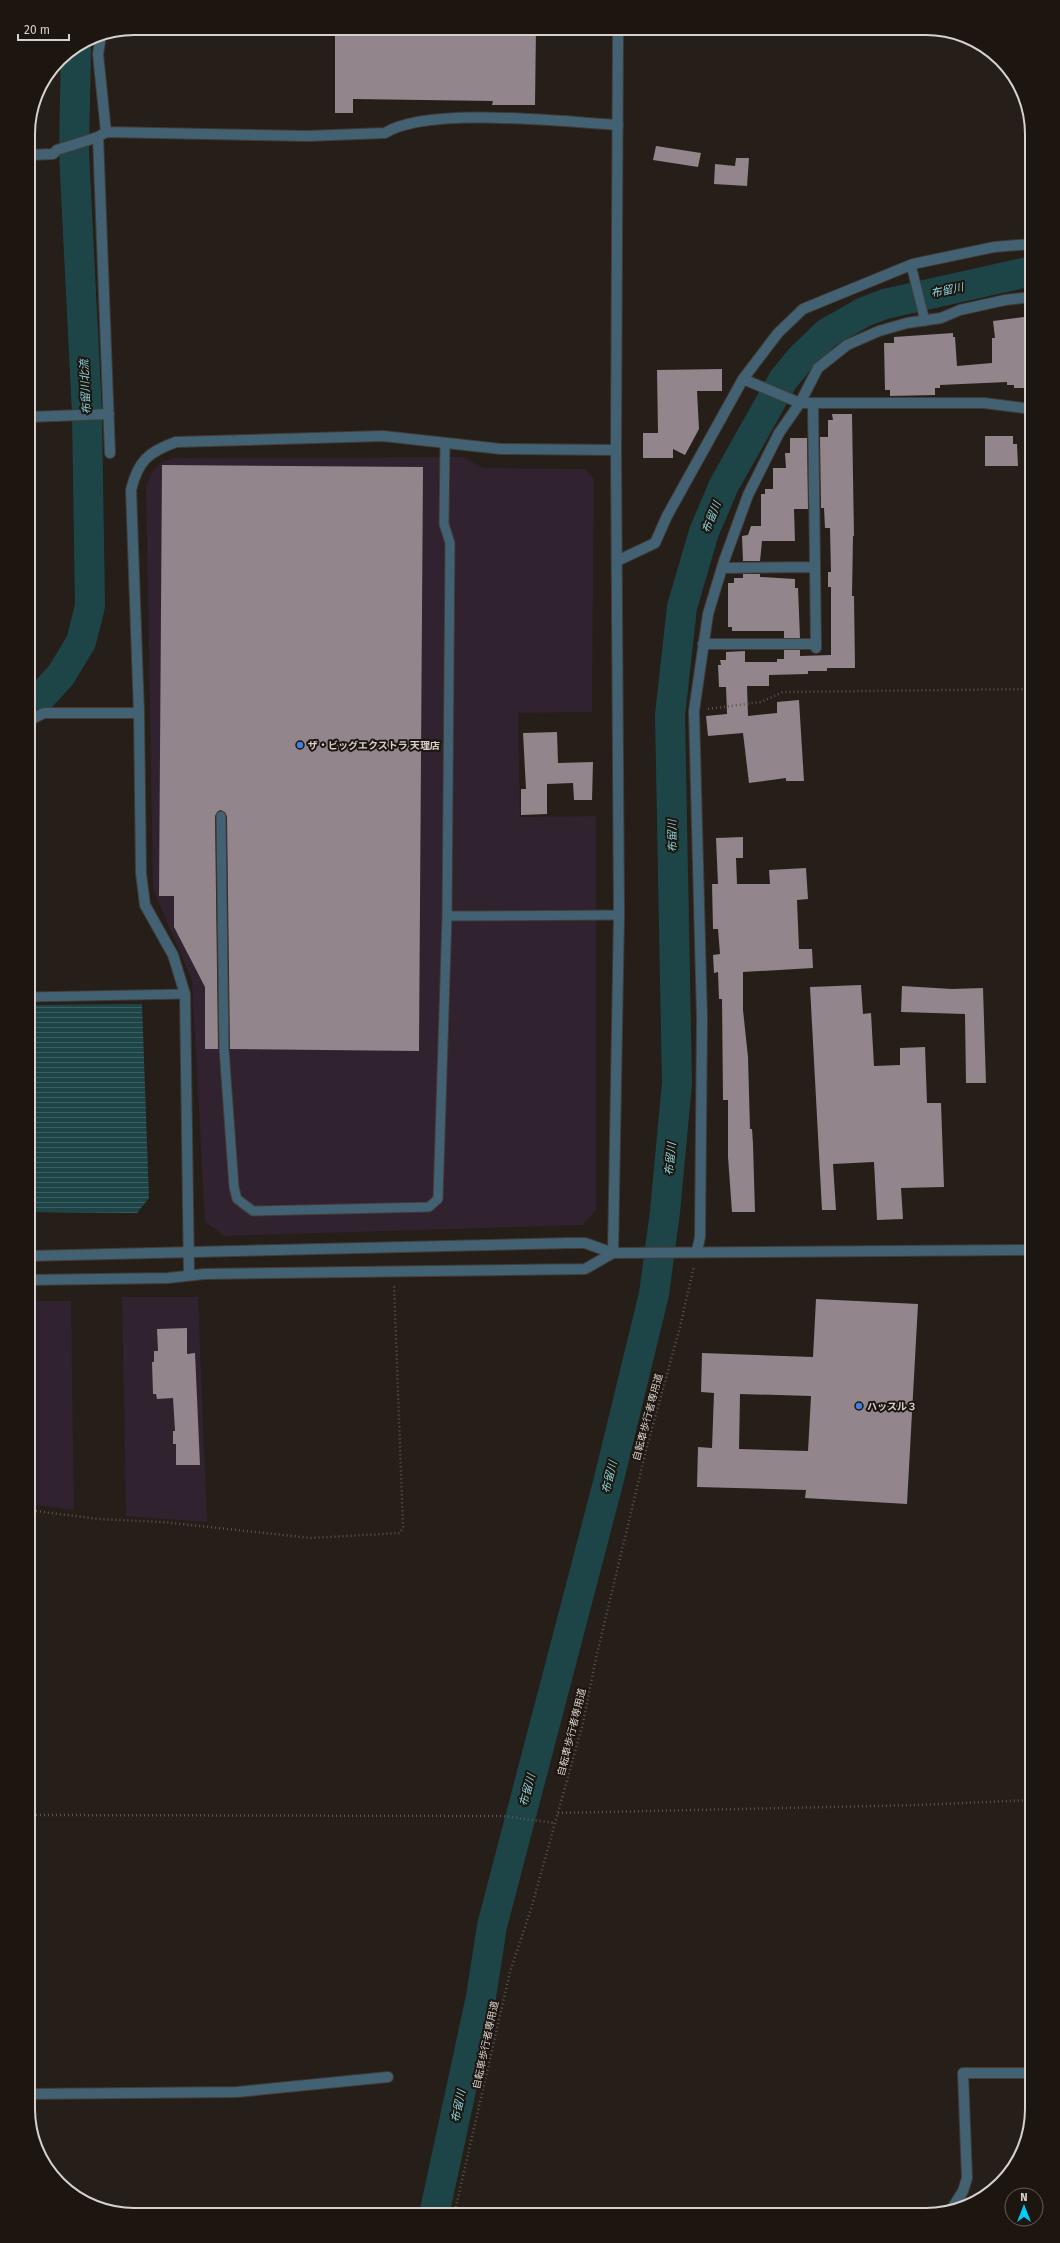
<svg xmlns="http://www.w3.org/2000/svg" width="1060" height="2243" font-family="'Fira Sans','Noto Sans JP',sans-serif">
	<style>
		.commercial { fill: #30222e }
		.water { fill: url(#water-rules) }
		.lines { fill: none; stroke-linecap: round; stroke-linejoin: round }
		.river { stroke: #1d4548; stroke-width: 30 }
		.building { fill: #92858b; fill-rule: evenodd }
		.service-casing { stroke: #423b35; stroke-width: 11 }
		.minor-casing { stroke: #423b35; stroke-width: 12 }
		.tertiary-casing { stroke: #423b35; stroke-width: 12 }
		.path { stroke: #5c554f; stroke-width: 2.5; stroke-dasharray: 1 3; stroke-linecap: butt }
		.service { stroke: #426274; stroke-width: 9 }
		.minor { stroke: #426274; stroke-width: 10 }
		.tertiary { stroke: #426274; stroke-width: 10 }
		.shop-dot { fill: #3f7fe0; stroke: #1d150f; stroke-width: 1.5 }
		.labels { text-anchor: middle; stroke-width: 4; stroke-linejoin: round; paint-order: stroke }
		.poi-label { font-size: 10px; font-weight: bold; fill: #d7d1cd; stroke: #1d150f; text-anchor: start }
		.street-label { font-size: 10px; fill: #d7d1cd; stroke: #1d150f }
		.water-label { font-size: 11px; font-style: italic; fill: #88d3d8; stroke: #1d150f }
		.rim { fill: none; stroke: #d7d1cd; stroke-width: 2 }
	</style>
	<defs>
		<pattern id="water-rules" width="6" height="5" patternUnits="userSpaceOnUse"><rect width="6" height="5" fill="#1d4548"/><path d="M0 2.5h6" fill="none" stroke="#3d5f61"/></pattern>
	</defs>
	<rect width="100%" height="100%" fill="#261e18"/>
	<path class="commercial" d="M463 457 484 468 585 469 594 479 592 712 518 713 520 817 596 816V1210L583 1225 224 1236 205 1222 192 981 153 889 146 486 152 472 162 462 175 458Z
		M122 1297H198L207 1522 126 1516Z
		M28 1301H71L74 1510 28 1504Z"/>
	<path class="water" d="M142 1004 149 1198 137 1213 28 1212V1005Z"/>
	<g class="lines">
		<path class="river" d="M28 703 38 700 61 675 81 642 90 606 87 413 74 153 76 48
			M434 2215 481 1997 492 1926 608 1483 654 1294 665 1212 677 1083 670 715 682 607 704 532 724 485 783 380 801 358 827 333 864 312 885 304 1032 271"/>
	</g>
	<path class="building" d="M335 28H536L535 105H492L493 101 353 99V113H335Z
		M656 146 701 153 698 167 653 160Z
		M736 158H749L747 186 714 184 715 164 735 166Z
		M1032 316V388H1014V385H1007V382L940 385V388H935V395L890 396V390H885L884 343H894V337L953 333V337H955L957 366 992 363V338H995L993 321Z
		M722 369V391H697L699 429 685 455 673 449V458H643V433H658L657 370Z
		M832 414H852L854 536H853L852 596H854L855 668H827V671H808V674L769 675V686H747L748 716 777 713V702L799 700 804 781H786V778L749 783 743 733 708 736 706 716 727 714 726 687H719L718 665H721L720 660H726V652L745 651V662H777V659H784V650H800V656L831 655V587H828V572H831L830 528H825L824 508H821L820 437H828V420H833Z
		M985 436H1013V444H1017L1018 466H985Z
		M790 438H807L808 509H794L795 541H762L760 561H743L742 536 748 535 751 526H761V494H765V489H773V468H786L785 453H790Z
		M162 465 423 467 419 1051 230 1049 227 816 221 810 218 811 215 816 218 1049H205V987L174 927V896H159Z
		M743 574H760V577L795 579V588H798L800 638H784V631H732V627H728V583H734V578H743Z
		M557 732 558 763 593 762 592 800H574L573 783 547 784V814L521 815V789H526L523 733Z
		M743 837V858H736L737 884H770L769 870 806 868 808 899 797 900 799 949H812L813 968 743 972V1010L748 1057 750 1129H752L753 1144 755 1212H732L728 1157V1100H723L722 999H719L718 972 714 973 713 955 720 954 718 929H713L712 884H718L716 838Z
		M861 985 863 1014 871 1013 874 1066 900 1065V1048L925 1047 927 1103H941L944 1187 901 1188 903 1219 877 1220 874 1162 833 1164 836 1210H822L810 987Z
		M902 986 952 989 983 988 986 1083H966L965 1014 901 1012Z
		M816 1299 918 1304 907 1504 805 1498 806 1490 697 1487 698 1447 712 1448 714 1393 701 1392 702 1353 813 1357ZM740 1394 811 1396 808 1451 739 1449Z
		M187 1328V1354L195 1353 200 1465H176V1444H173V1431H175L173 1398 157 1399 156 1394H153L152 1362H154V1351H158L157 1329Z"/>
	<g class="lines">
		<defs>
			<path id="service" d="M911 265 925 321
				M221 816 224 1049 234 1187 237 1199 253 1211 429 1207 438 1199 447 916 450 543 444 524 445 443
				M447 916 619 915
				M28 997 185 994"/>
			<path id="minor" d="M101 35 98 54 106 132
				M98 137 110 453
				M28 155 53 154 57 150 98 137 106 132 308 136 385 133C428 106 565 122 618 125
				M743 379 800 403H984L1032 409
				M813 403 816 648
				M28 417 109 414
				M617 561 655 543 667 516 743 379 778 333 803 309 913 264 994 247 1032 244
				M722 568 815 567
				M703 644H816
				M28 721 44 713H139
				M697 1251 700 1237 702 1018 694 711 708 614 724 561 748 495 779 433 800 403 818 368 847 345 879 331 907 323 941 318 960 310 1005 300 1032 297
				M189 1275 185 994 173 955 145 905 141 873 139 713 131 490C138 461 148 452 176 442L383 436 501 449 616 450
				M28 2094 237 2092 388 2077
				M951 2210 963 2191 967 2178 963 2073H1032"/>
			<path id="tertiary" d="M613 1253 619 915 616 450 618 28
				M28 1256 570 1243H585L613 1253 1032 1250
				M28 1280 168 1278 204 1274 585 1269 613 1253"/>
		</defs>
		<use href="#service" class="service-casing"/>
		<use href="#minor" class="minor-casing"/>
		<use href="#tertiary" class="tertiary-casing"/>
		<path class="path" d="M708 709 761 702 783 692 1032 689
			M28 1510 99 1519 163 1522 311 1538 400 1533 403 1527 394 1284
			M558 1813 920 1805 1032 1800
			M28 1815 503 1816 555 1823
			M454 2215 510 1972 531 1909 583 1723 596 1658 646 1450 680 1327 694 1266"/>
		<use href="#service" class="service"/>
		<use href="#minor" class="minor"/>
		<use href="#tertiary" class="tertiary"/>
	</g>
	<g class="shop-dot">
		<circle cx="300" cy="745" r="4"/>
		<circle cx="859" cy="1406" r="4"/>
	</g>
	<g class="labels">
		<g class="poi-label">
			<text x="308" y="749">ザ・ビッグエクストラ 天理店</text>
			<text x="867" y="1410">ハッスル３</text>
		</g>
		<g class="street-label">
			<text transform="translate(647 1417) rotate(-75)" y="4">自転車歩行者専用道</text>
			<text transform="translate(571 1732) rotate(-76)" y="4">自転車歩行者専用道</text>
			<text transform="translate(485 2045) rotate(-78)" y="4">自転車歩行者専用道</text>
		</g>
		<g class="water-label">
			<text transform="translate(947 290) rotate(-12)" y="4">布留川</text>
			<text transform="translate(85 387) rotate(-93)" y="4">布留川北流</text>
			<text transform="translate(711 517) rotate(-68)" y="4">布留川</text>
			<text transform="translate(672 836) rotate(-91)" y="4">布留川</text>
			<text transform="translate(670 1159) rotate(-85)" y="4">布留川</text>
			<text transform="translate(609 1477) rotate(-76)" y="4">布留川</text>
			<text transform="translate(527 1790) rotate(-75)" y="4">布留川</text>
			<text transform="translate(458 2106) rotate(-78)" y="4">布留川</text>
		</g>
	</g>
	<path d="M0 0H1060V2243H0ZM134 35H926A99 99 0 0 1 1025 134V2109A99 99 0 0 1 926 2208H134A99 99 0 0 1 35 2109V134A99 99 0 0 1 134 35Z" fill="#1d150f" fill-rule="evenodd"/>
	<path class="rim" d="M134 35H926A99 99 0 0 1 1025 134V2109A99 99 0 0 1 926 2208H134A99 99 0 0 1 35 2109V134A99 99 0 0 1 134 35Z"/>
	<g transform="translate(1024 2207)"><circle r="19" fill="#1d150f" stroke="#67605b"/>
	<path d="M0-3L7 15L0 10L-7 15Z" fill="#01cbf9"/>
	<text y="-6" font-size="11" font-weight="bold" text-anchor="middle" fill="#d7d1cd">N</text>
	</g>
	<path d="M18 34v6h51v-6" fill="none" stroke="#d7d1cd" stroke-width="2"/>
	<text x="24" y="34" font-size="12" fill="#d7d1cd" stroke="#1d150f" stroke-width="3" paint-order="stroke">20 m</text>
</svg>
